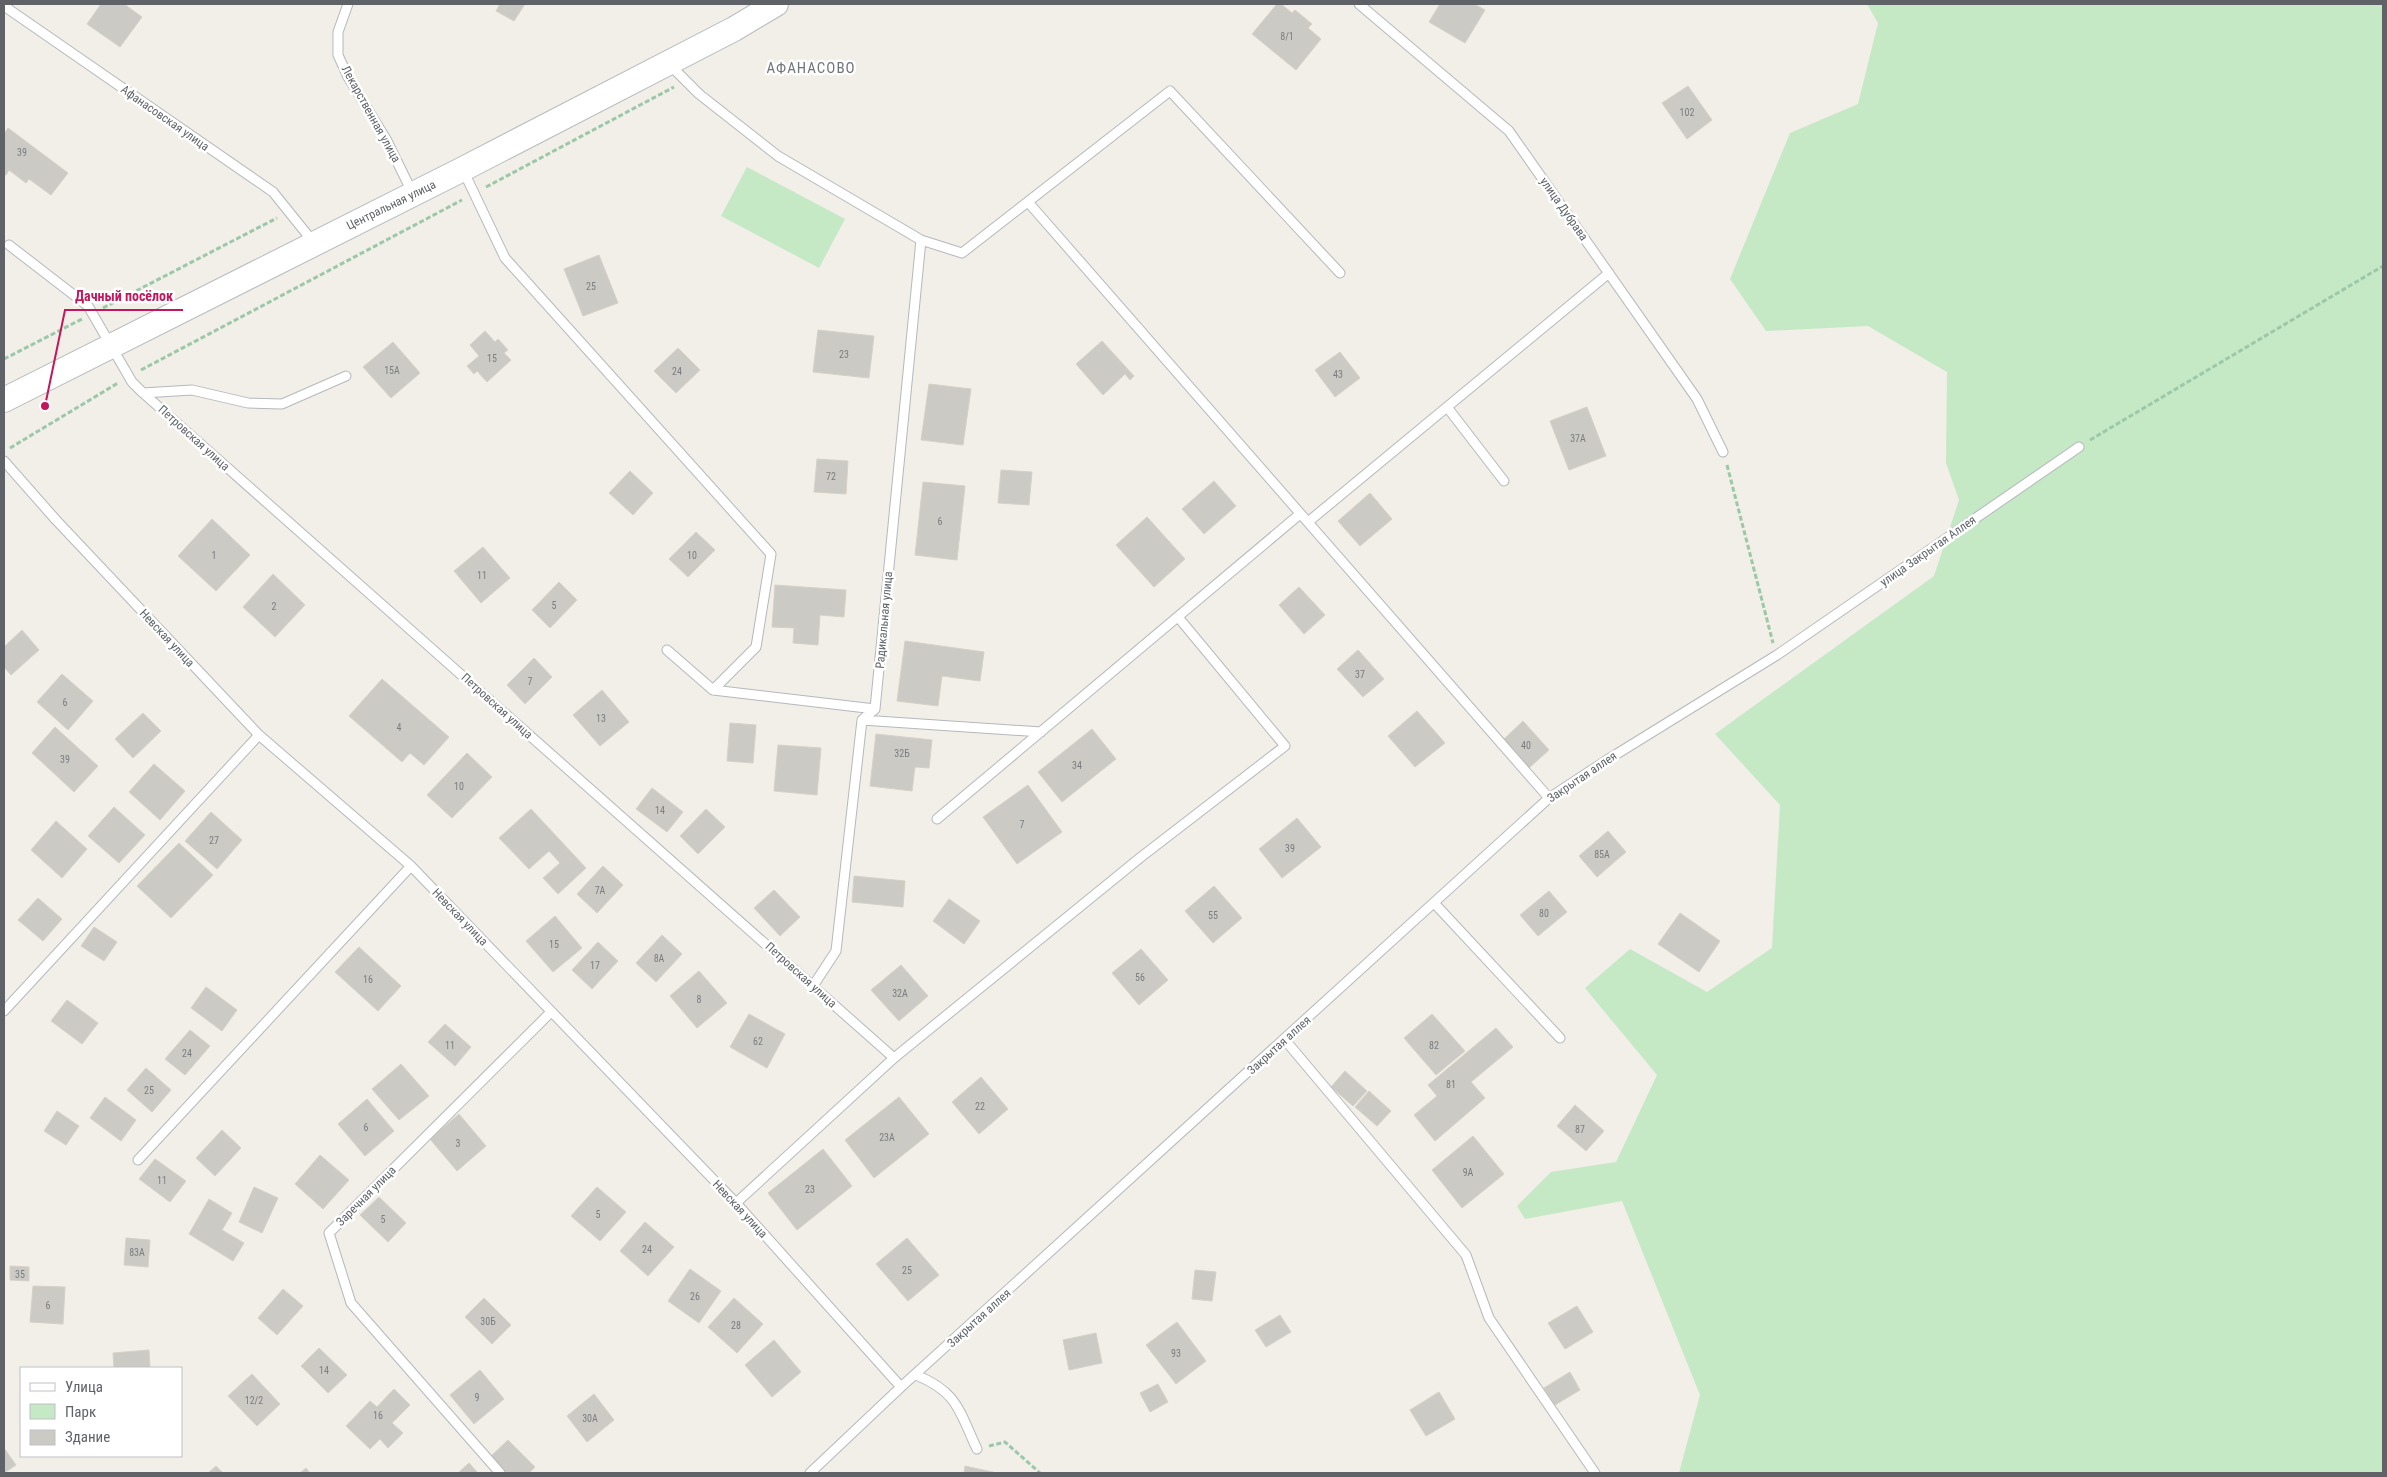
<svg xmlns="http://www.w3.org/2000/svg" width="2387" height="1477" font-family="'Roboto Condensed',sans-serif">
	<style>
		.green { fill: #c5e8c5 }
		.building { fill: #cccac5; stroke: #d6d1c6 }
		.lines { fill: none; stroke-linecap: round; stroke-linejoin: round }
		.lane-casing { stroke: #b5b8bc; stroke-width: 11 }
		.secondary-casing { stroke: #b6babf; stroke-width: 26 }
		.path { stroke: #9cc7a9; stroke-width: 3; stroke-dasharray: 5 2.5; stroke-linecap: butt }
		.lane { stroke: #fff; stroke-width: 9 }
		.secondary { stroke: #fff; stroke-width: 24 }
		.labels { text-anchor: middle; stroke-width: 5; stroke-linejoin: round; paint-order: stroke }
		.number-label { font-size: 10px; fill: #7a7d7f }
		.street-label { font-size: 12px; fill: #5f6368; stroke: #fff }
		.quarter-label { font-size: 15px; letter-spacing: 1px; fill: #70757a; stroke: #fff }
		.leader { fill: none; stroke: #c2185b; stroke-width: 2 }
		.callout-dot { fill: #c2185b; stroke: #fff; stroke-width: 2 }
		.callout-label { font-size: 14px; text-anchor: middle; font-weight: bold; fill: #c2185b; stroke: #fff; stroke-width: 5; stroke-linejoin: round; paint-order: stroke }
	</style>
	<rect width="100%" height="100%" fill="#f1efe8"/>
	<path class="green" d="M1867 4H2383V1473H1679L1700 1395 1622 1201 1525 1219 1517 1206 1551 1172 1616 1162 1657 1075 1585 988 1630 949 1707 992 1772 948 1780 805 1715 734 1934 576 1959 500 1946 463 1947 372 1868 326 1766 331 1730 279 1790 133 1858 104 1878 23Z
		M747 167 845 219 819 268 721 216Z"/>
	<path class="building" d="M101 4H124L142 17 120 47 87 24Z
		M500 4H525L514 21 496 11Z
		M1277 4H1281L1292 13 1295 10 1312 24 1308 28 1321 39 1296 70 1252 34Z
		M1440 4H1474L1485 10 1465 43 1429 22Z
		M1688 86 1712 120 1687 139 1662 103Z
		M8 128 68 173 51 195 29 179 26 183 9 170 6 175 4 174V134Z
		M599 255 618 303 583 316 564 269Z
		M818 330 874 336 869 378 813 372Z
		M485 331 495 342 498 339 508 350 504 353 511 360 487 382 477 371 474 374 467 366 479 356 470 345Z
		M1102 341 1134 376 1130 380 1125 374 1103 395 1076 364Z
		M393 342 420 373 391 398 363 367Z
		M678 348 700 370 676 393 654 371Z
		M1340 352 1360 378 1335 397 1315 370Z
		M929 384 971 389 963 445 921 440Z
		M1587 407 1606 456 1569 470 1550 421Z
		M817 459 848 461 846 494 814 492Z
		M1001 470 1032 472 1029 505 998 503Z
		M630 471 653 493 633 515 609 493Z
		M1214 481 1236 506 1204 534 1182 509Z
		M923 482 965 486 957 560 915 555Z
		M1370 493 1392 519 1360 546 1338 521Z
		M1147 517 1185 559 1154 587 1116 545Z
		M212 519 250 555 216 591 178 556Z
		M696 532 715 550 688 577 669 559Z
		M483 547 510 578 481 603 454 571Z
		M273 574 305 605 275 637 243 607Z
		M559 582 577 600 550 628 532 610Z
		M775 585 846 590 844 617 820 615 818 645 793 643 794 628 772 627Z
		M1299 587 1325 615 1304 634 1279 605Z
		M22 630 39 650 11 675 4 667V647Z
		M905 641 984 652 980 681 942 676 938 706 897 701Z
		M1358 650 1384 679 1363 697 1337 669Z
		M534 658 552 677 525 704 507 685Z
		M62 674 93 701 68 730 37 702Z
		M382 679 449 737 424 765 410 753 402 762 349 716Z
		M602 690 629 722 600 746 573 715Z
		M1417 711 1445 743 1415 767 1388 736Z
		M143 713 161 731 133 758 115 739Z
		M1523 721 1549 750 1529 768 1503 740Z
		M730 723 756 725 753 763 727 761Z
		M55 727 98 766 74 792 32 753Z
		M1092 729 1116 759 1062 802 1038 772Z
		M876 734 932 740 929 768 915 767 912 791 870 786Z
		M778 745 821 748 817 795 774 791Z
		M467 753 492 777 452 818 427 795Z
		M154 764 185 791 160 820 129 792Z
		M1028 785 1062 832 1017 864 983 817Z
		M652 788 683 812 667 832 636 809Z
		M114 807 145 835 119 863 88 836Z
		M531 809 586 868 558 894 543 878 560 863 549 851 529 869 499 838Z
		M706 809 725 827 698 854 680 836Z
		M211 812 242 840 217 869 185 841Z
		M1297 818 1321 847 1282 878 1259 849Z
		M56 821 87 849 62 878 31 850Z
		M1608 831 1626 852 1597 877 1579 856Z
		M179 843 213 875 171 918 137 886Z
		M603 866 623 885 597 913 577 894Z
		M854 876 905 881 903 907 852 902Z
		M1214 886 1242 918 1213 943 1185 911Z
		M774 890 800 917 780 936 754 908Z
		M1549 891 1567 912 1538 936 1520 915Z
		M38 898 62 919 43 941 18 920Z
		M949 899 980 921 964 944 933 921Z
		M1680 913 1720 941 1699 972 1658 944Z
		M555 916 582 948 553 972 526 941Z
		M94 927 117 942 104 961 81 946Z
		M662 935 682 954 656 982 636 963Z
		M598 942 618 961 592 989 572 970Z
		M359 947 401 986 378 1011 335 972Z
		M1141 949 1168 980 1139 1005 1112 973Z
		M901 965 928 996 899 1021 871 990Z
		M699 971 727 1003 697 1028 670 996Z
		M206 987 237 1010 222 1031 191 1008Z
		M67 1000 98 1023 82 1044 51 1021Z
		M749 1014 785 1034 767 1068 730 1047Z
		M1432 1014 1465 1051 1436 1075 1404 1038Z
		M445 1024 471 1047 455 1066 428 1042Z
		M1496 1028 1513 1047 1471 1082 1485 1098 1435 1141 1414 1115 1437 1096 1428 1085Z
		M190 1030 210 1046 185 1075 165 1059Z
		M401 1064 429 1096 399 1120 372 1089Z
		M146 1068 171 1090 152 1112 127 1090Z
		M1345 1071 1367 1091 1353 1106 1331 1087Z
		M981 1077 1008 1109 979 1134 952 1102Z
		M1369 1091 1391 1111 1377 1126 1355 1107Z
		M105 1097 136 1120 121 1141 90 1118Z
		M899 1097 929 1134 874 1178 845 1140Z
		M367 1099 394 1131 365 1156 338 1124Z
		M1575 1105 1604 1131 1586 1151 1557 1126Z
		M57 1111 79 1126 66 1145 44 1131Z
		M459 1114 486 1146 457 1171 430 1139Z
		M222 1130 241 1148 215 1176 196 1158Z
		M1473 1136 1504 1174 1462 1208 1432 1170Z
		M823 1149 852 1186 797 1230 768 1193Z
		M320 1155 349 1180 323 1209 295 1184Z
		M155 1159 186 1181 170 1202 139 1179Z
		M254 1187 278 1198 262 1233 239 1222Z
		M597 1187 626 1212 600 1241 571 1216Z
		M379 1197 406 1223 388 1242 360 1215Z
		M209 1199 232 1213 222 1230 244 1243 233 1261 189 1234Z
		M645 1222 674 1247 648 1276 620 1251Z
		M126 1238 150 1240 148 1267 124 1265Z
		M907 1238 939 1275 908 1301 876 1264Z
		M10 1266 29 1267V1281L10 1280Z
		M690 1269 721 1291 699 1323 668 1301Z
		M1195 1270 1216 1272 1212 1301 1192 1299Z
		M33 1286 65 1287 63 1324 30 1322Z
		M283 1289 303 1306 277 1335 258 1318Z
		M484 1298 511 1325 492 1344 465 1317Z
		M734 1298 763 1324 737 1353 708 1327Z
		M1577 1306 1593 1332 1565 1349 1548 1323Z
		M1280 1315 1291 1332 1266 1347 1255 1330Z
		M1177 1322 1206 1361 1176 1384 1146 1345Z
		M1096 1333 1102 1363 1069 1370 1063 1340Z
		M774 1340 801 1372 772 1397 745 1365Z
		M319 1348 347 1375 328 1393 301 1366Z
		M149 1350 150 1368H114L113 1353Z
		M480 1370 504 1399 474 1424 450 1395Z
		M1570 1372 1580 1390 1555 1405 1544 1388Z
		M252 1374 280 1404 257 1426 228 1396Z
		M1158 1384 1168 1402 1150 1412 1140 1393Z
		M394 1389 410 1405 392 1423 403 1433 388 1448 380 1439 370 1449 346 1426 370 1401 377 1407Z
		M1439 1392 1455 1419 1426 1436 1410 1410Z
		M594 1394 614 1420 587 1442 567 1416Z
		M508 1440 535 1467 529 1473H504L489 1458Z
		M4 1448 16 1465 4 1473Z
		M469 1463 478 1473H458Z
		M216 1466 223 1473H208Z
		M965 1466 997 1473H964Z
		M306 1468 310 1473H300Z"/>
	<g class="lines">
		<defs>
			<path id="lane" d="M348 4 338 32V55L348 77 386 139 413 194
				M1359 4 1509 131 1697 399 1723 452
				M4 6 273 192 314 243
				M668 63 699 94 778 156 921 240 962 253 1170 91 1340 273
				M463 170 505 258 771 554 756 647 713 690 667 650
				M1028 202 1549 798
				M9 245 88 306 132 382 143 393 894 1058
				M143 393 192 390 248 403 282 404 346 376
				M1447 407 1504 481
				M4 461 56 520 259 735 411 866 736 1203 901 1387
				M1308 522 1609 273
				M713 690 875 709
				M862 720 1041 732
				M937 819 1300 514
				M1435 904 1560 1038
				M813 986 836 951 862 720 875 709 921 240
				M4 1011 259 735
				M1285 1040 1466 1255 1489 1318 1595 1473
				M138 1160 411 866
				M736 1203 894 1058 1141 857 1285 746 1178 617
				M916 1375C958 1392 959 1411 977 1449
				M500 1473 351 1303 329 1233 551 1012
				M810 1473 901 1387 1549 798 1607 760 1777 655 2079 447"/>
			<path id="secondary" d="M4 400 463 169 734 29 776 4"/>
		</defs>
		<use href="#lane" class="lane-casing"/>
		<use href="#secondary" class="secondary-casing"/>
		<path class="path" d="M486 187 674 87
			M103 308 277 218
			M4 359 82 319
			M141 370 462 200
			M2090 440 2383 266
			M10 448 118 383
			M1727 465 1773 643
			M989 1446 1005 1442 1040 1473"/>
		<use href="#lane" class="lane"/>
		<use href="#secondary" class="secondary"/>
	</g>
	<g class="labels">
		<g class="number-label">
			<text x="1287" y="40">8/1</text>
			<text x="1687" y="116">102</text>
			<text x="22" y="156">39</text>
			<text x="591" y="290">25</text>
			<text x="844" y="358">23</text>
			<text x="492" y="362">15</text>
			<text x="392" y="374">15А</text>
			<text x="677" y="375">24</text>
			<text x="1338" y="378">43</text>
			<text x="1578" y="442">37А</text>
			<text x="831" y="480">72</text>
			<text x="940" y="525">6</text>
			<text x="214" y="559">1</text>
			<text x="692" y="559">10</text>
			<text x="482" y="579">11</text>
			<text x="554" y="609">5</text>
			<text x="274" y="610">2</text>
			<text x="1360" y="678">37</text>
			<text x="530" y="685">7</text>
			<text x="65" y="706">6</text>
			<text x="601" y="722">13</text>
			<text x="399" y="731">4</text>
			<text x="1526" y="749">40</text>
			<text x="902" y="757">32Б</text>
			<text x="65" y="763">39</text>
			<text x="1077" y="769">34</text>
			<text x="459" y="790">10</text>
			<text x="660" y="814">14</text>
			<text x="1022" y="828">7</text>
			<text x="214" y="844">27</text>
			<text x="1290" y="852">39</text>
			<text x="1602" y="858">85А</text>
			<text x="600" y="894">7А</text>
			<text x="1544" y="917">80</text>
			<text x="1213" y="919">55</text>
			<text x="554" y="948">15</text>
			<text x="659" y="962">8А</text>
			<text x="595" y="969">17</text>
			<text x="1140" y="981">56</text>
			<text x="368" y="983">16</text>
			<text x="900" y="997">32А</text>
			<text x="699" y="1003">8</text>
			<text x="758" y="1045">62</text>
			<text x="450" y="1049">11</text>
			<text x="1434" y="1049">82</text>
			<text x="187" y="1057">24</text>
			<text x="1451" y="1088">81</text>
			<text x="149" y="1094">25</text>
			<text x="980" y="1110">22</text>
			<text x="366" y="1131">6</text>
			<text x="1580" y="1133">87</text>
			<text x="887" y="1141">23А</text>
			<text x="458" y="1147">3</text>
			<text x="1468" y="1176">9А</text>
			<text x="162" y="1184">11</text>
			<text x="810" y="1193">23</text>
			<text x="598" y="1218">5</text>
			<text x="383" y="1223">5</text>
			<text x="647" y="1253">24</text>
			<text x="137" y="1256">83А</text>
			<text x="907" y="1274">25</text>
			<text x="20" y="1278">35</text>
			<text x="695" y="1300">26</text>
			<text x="48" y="1309">6</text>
			<text x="488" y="1325">30Б</text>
			<text x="736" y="1329">28</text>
			<text x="1176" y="1357">93</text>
			<text x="324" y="1374">14</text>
			<text x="477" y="1401">9</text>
			<text x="254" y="1404">12/2</text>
			<text x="378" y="1419">16</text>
			<text x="590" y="1422">30А</text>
		</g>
		<g class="street-label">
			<text transform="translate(371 114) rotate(61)" y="4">Лекарственная улица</text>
			<text transform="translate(165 118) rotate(35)" y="4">Афанасовская улица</text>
			<text transform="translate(391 205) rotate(-26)" y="4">Центральная улица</text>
			<text transform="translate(1564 209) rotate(55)" y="4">улица Дубрава</text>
			<text transform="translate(194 438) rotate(42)" y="4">Петровская улица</text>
			<text transform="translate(1928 551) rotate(-35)" y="4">улица Закрытая Аллея</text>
			<text transform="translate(884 620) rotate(-85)" y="4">Радикальная улица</text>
			<text transform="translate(167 638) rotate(47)" y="4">Невская улица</text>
			<text transform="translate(497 706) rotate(42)" y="4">Петровская улица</text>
			<text transform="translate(1582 777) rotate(-34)" y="4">Закрытая аллея</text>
			<text transform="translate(460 917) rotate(46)" y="4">Невская улица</text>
			<text transform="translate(801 975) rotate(42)" y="4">Петровская улица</text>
			<text transform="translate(1279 1045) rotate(-42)" y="4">Закрытая аллея</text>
			<text transform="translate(366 1196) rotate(-45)" y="4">Заречная улица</text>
			<text transform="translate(740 1209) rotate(47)" y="4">Невская улица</text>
			<text transform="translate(979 1318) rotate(-42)" y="4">Закрытая аллея</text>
		</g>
		<g class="quarter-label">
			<text x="811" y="73">АФАНАСОВО</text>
		</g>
	</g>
	<path class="leader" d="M45 406L65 310H183"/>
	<circle class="callout-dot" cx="45" cy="406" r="5"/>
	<g class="callout-label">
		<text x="124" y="301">Дачный посёлок</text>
	</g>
	<rect width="2387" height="1477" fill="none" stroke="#5f6368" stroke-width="10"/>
	<rect x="20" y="1367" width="162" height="90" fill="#ffffff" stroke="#bfc1c3"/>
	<rect x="30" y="1383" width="25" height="8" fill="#ffffff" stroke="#bfc1c3"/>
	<text x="65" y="1392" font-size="15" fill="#5f6368">Улица</text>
	<rect x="30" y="1404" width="25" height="15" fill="#c5e8c5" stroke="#bfc1c3"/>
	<text x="65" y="1417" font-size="15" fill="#5f6368">Парк</text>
	<rect x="30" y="1430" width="25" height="15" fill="#cccac5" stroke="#bfc1c3"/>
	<text x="65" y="1442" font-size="15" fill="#5f6368">Здание</text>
</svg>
